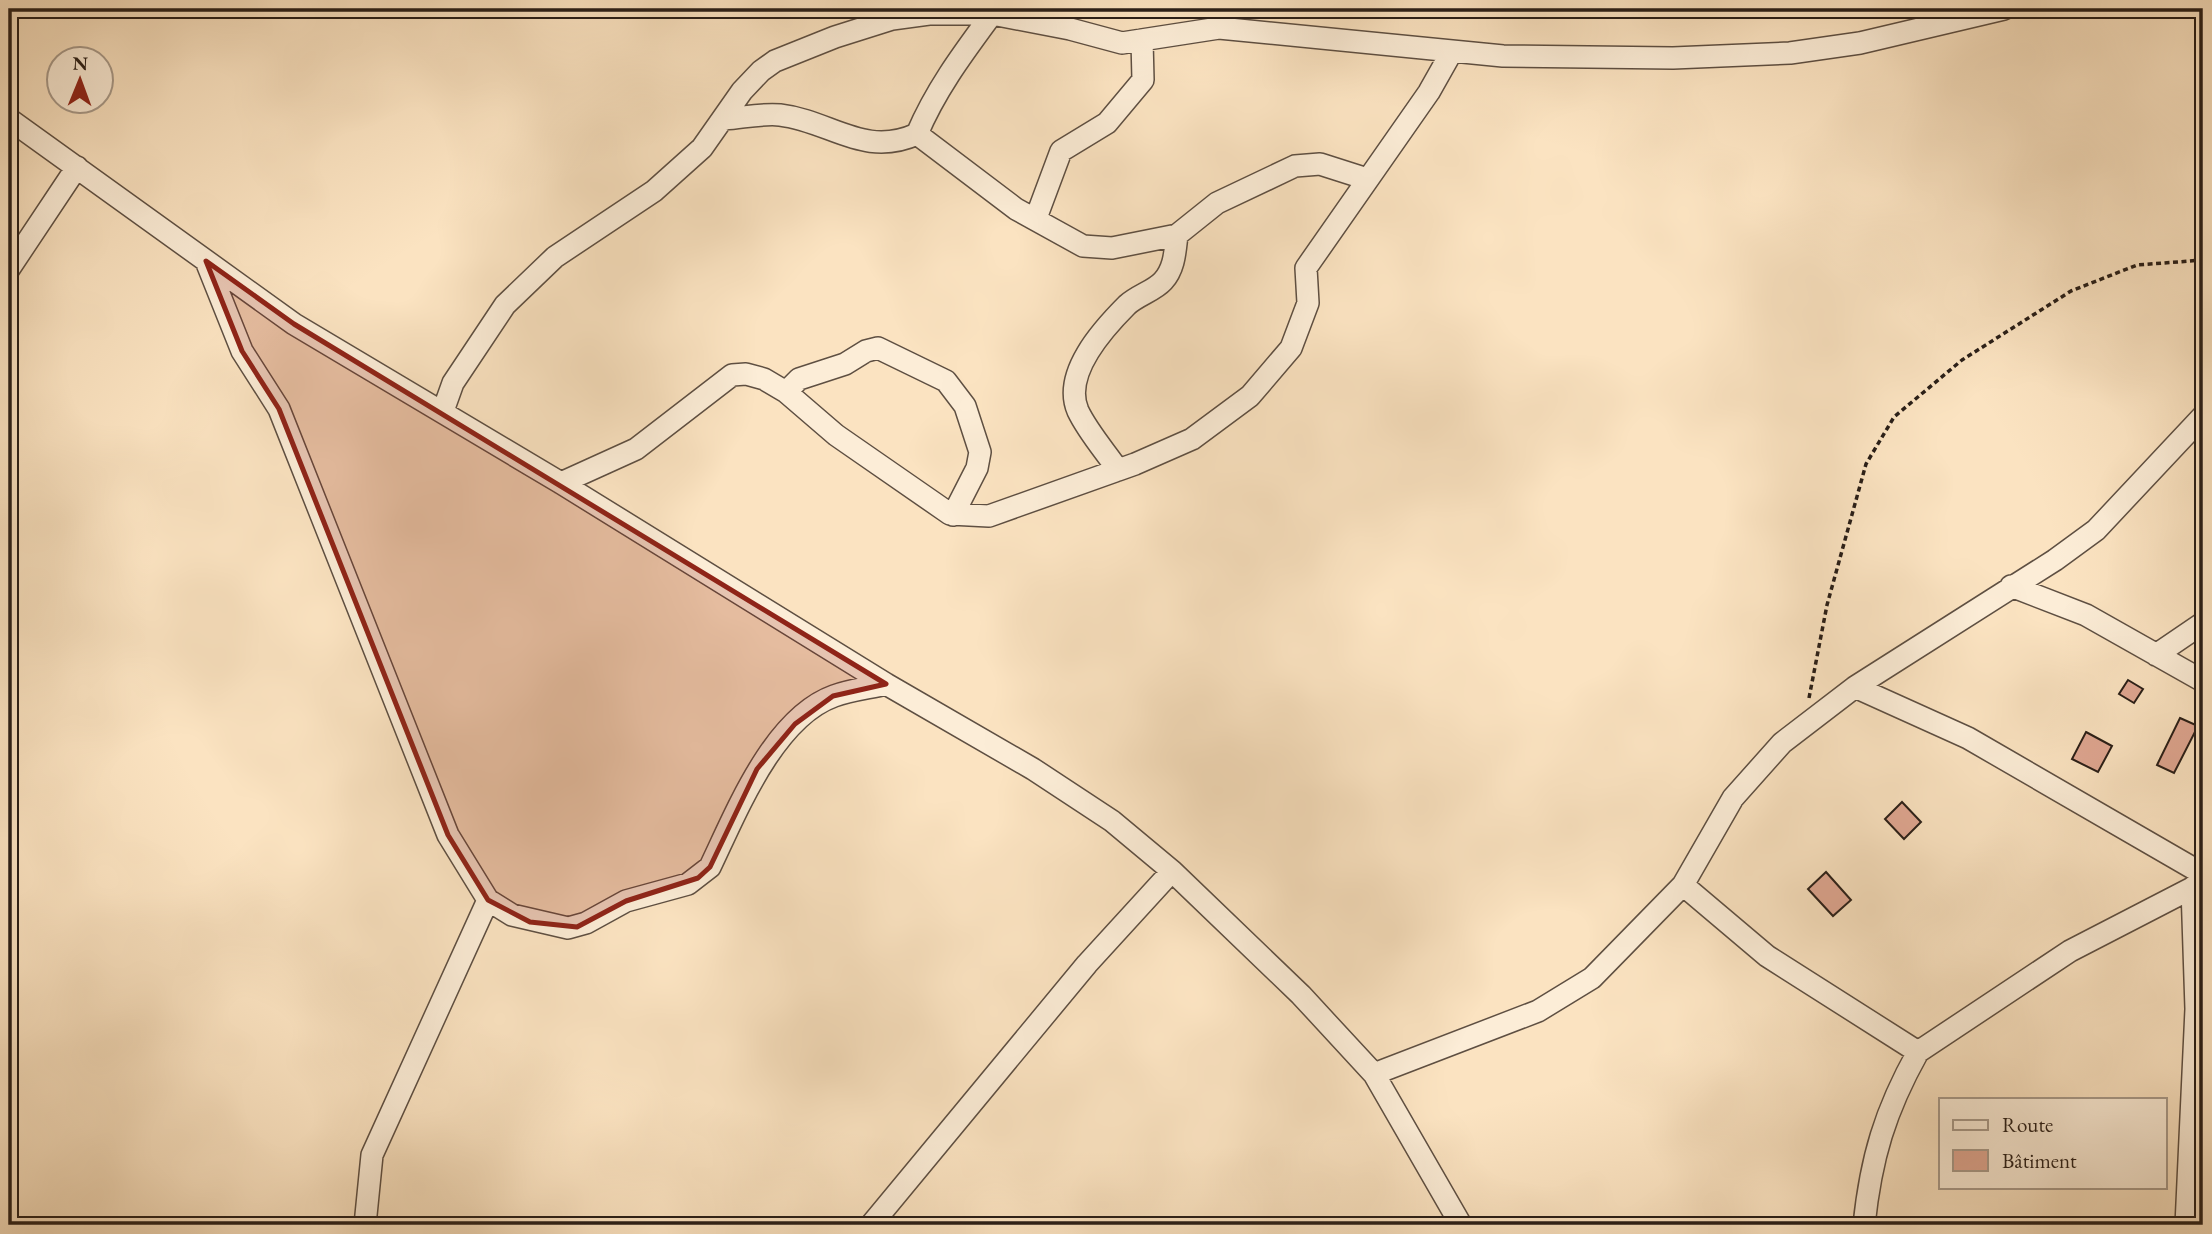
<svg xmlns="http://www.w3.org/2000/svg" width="2212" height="1234" font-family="'EB Garamond',serif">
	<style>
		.building { fill: #e0a792; stroke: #291e17; stroke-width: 2 }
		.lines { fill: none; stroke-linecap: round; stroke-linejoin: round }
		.minor-casing { stroke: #5e4f42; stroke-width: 24 }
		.path { stroke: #291e17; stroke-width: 3.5; stroke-dasharray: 5 3.5; stroke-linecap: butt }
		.minor { stroke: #fcedd7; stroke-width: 21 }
		.marked { fill: #8f2418; fill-opacity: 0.2; stroke: #8f2418; stroke-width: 5; stroke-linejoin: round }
	</style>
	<rect width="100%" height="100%" fill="#fbe3c1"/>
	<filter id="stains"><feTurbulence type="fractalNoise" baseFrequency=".00286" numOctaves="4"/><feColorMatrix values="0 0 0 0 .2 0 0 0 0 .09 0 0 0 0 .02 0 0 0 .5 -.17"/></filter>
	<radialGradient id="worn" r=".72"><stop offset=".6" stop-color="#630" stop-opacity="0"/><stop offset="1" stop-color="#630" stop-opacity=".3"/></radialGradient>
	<path class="building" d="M2128 680 2143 689 2134 703 2119 694Z
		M2180 718 2198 726 2174 773 2157 765Z
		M2086 732 2112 746 2098 772 2072 759Z
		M1902 802 1921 822 1904 839 1885 819Z
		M1826 872 1851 900 1833 916 1808 889Z"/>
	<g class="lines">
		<defs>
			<path id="minor" d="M9 119 294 324 561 483 886 684 1033 769 1112 821 1172 871 1301 995 1374 1074 1461 1225
				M725 119C742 118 762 113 780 115 831 121 864 158 917 134 936 89 964 52 992 14
				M917 134 1016 209 1083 246 1112 248 1177 235 1217 203 1295 166 1320 164 1367 179
				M1036 218 1061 151 1107 123 1143 80 1142 40
				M206 261 242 351 279 409 448 835 488 900 512 915 568 928 586 923 626 901 688 884 710 867C736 813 773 718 834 696 850 690 869 688 886 684
				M9 269 77 167
				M786 392 799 379 845 364 866 351 878 348 946 381 965 406 980 452 977 468 953 515
				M443 411 453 383 505 305 555 257 654 191 702 148 742 91 761 71 775 61 835 37 892 19 929 14H992L1070 29 1122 43 1219 28 1503 56 1673 58 1790 53 1860 43 2004 9
				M1118 470C1105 451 1088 432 1078 411 1062 374 1102 330 1127 305 1138 295 1154 291 1163 281 1175 268 1175 250 1177 235
				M561 483 636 449 732 375 746 374 764 379 786 392 836 435 950 514 989 516 1135 464 1192 439 1250 396 1291 348 1308 303 1306 268 1429 92 1451 53
				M2011 586 2086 615 2203 681
				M2156 655 2203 623
				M1855 687 2055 560 2096 530 2203 416
				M1683 885 1767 956 1918 1052C1885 1111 1871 1158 1864 1225
				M1918 1052 2070 951 2192 888 2202 880
				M1374 1074 1538 1011 1592 978 1683 885 1733 798 1782 743 1855 687 1968 738 2203 874
				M365 1225 372 1155 488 900
				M871 1225 1087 964 1172 871
				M2186 1225 2196 1009 2192 888"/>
		</defs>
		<use href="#minor" class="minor-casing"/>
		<path class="path" d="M1809 698 1827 605 1866 464 1894 417 1962 360 2071 291 2137 265 2203 260"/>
		<use href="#minor" class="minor"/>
	</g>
	<path class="marked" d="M206 261 294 324 886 684 833 696 795 724 757 769 710 867 698 878 626 901 577 927 530 922 488 900 448 835 279 409 242 351Z"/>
	<rect width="2212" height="1234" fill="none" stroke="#fbe3c1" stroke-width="35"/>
	<rect x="10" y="10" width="2191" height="1213" fill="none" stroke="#291e17" stroke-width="3.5"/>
	<rect x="18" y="18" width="2177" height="1199" fill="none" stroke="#291e17" stroke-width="2"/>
	<rect x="1939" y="1098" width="228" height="91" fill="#fcedd7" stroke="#a89a8a" stroke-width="2"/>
	<rect x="1953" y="1120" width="35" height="10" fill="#fcedd7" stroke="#a89a8a" stroke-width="2"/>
	<text x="2002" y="1132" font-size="21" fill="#291e17">Route</text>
	<rect x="1953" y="1150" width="35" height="21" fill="#e0a792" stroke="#a89a8a" stroke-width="2"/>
	<text x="2002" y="1168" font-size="21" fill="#291e17">Bâtiment</text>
	<g transform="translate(80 80) rotate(1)"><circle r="33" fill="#fcedd7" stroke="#a89a8a" stroke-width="2"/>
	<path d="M0-5L12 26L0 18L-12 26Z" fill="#8f2418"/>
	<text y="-10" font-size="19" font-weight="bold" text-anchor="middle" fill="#291e17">N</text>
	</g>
	<rect width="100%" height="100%" filter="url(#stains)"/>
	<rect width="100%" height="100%" fill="url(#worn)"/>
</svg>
